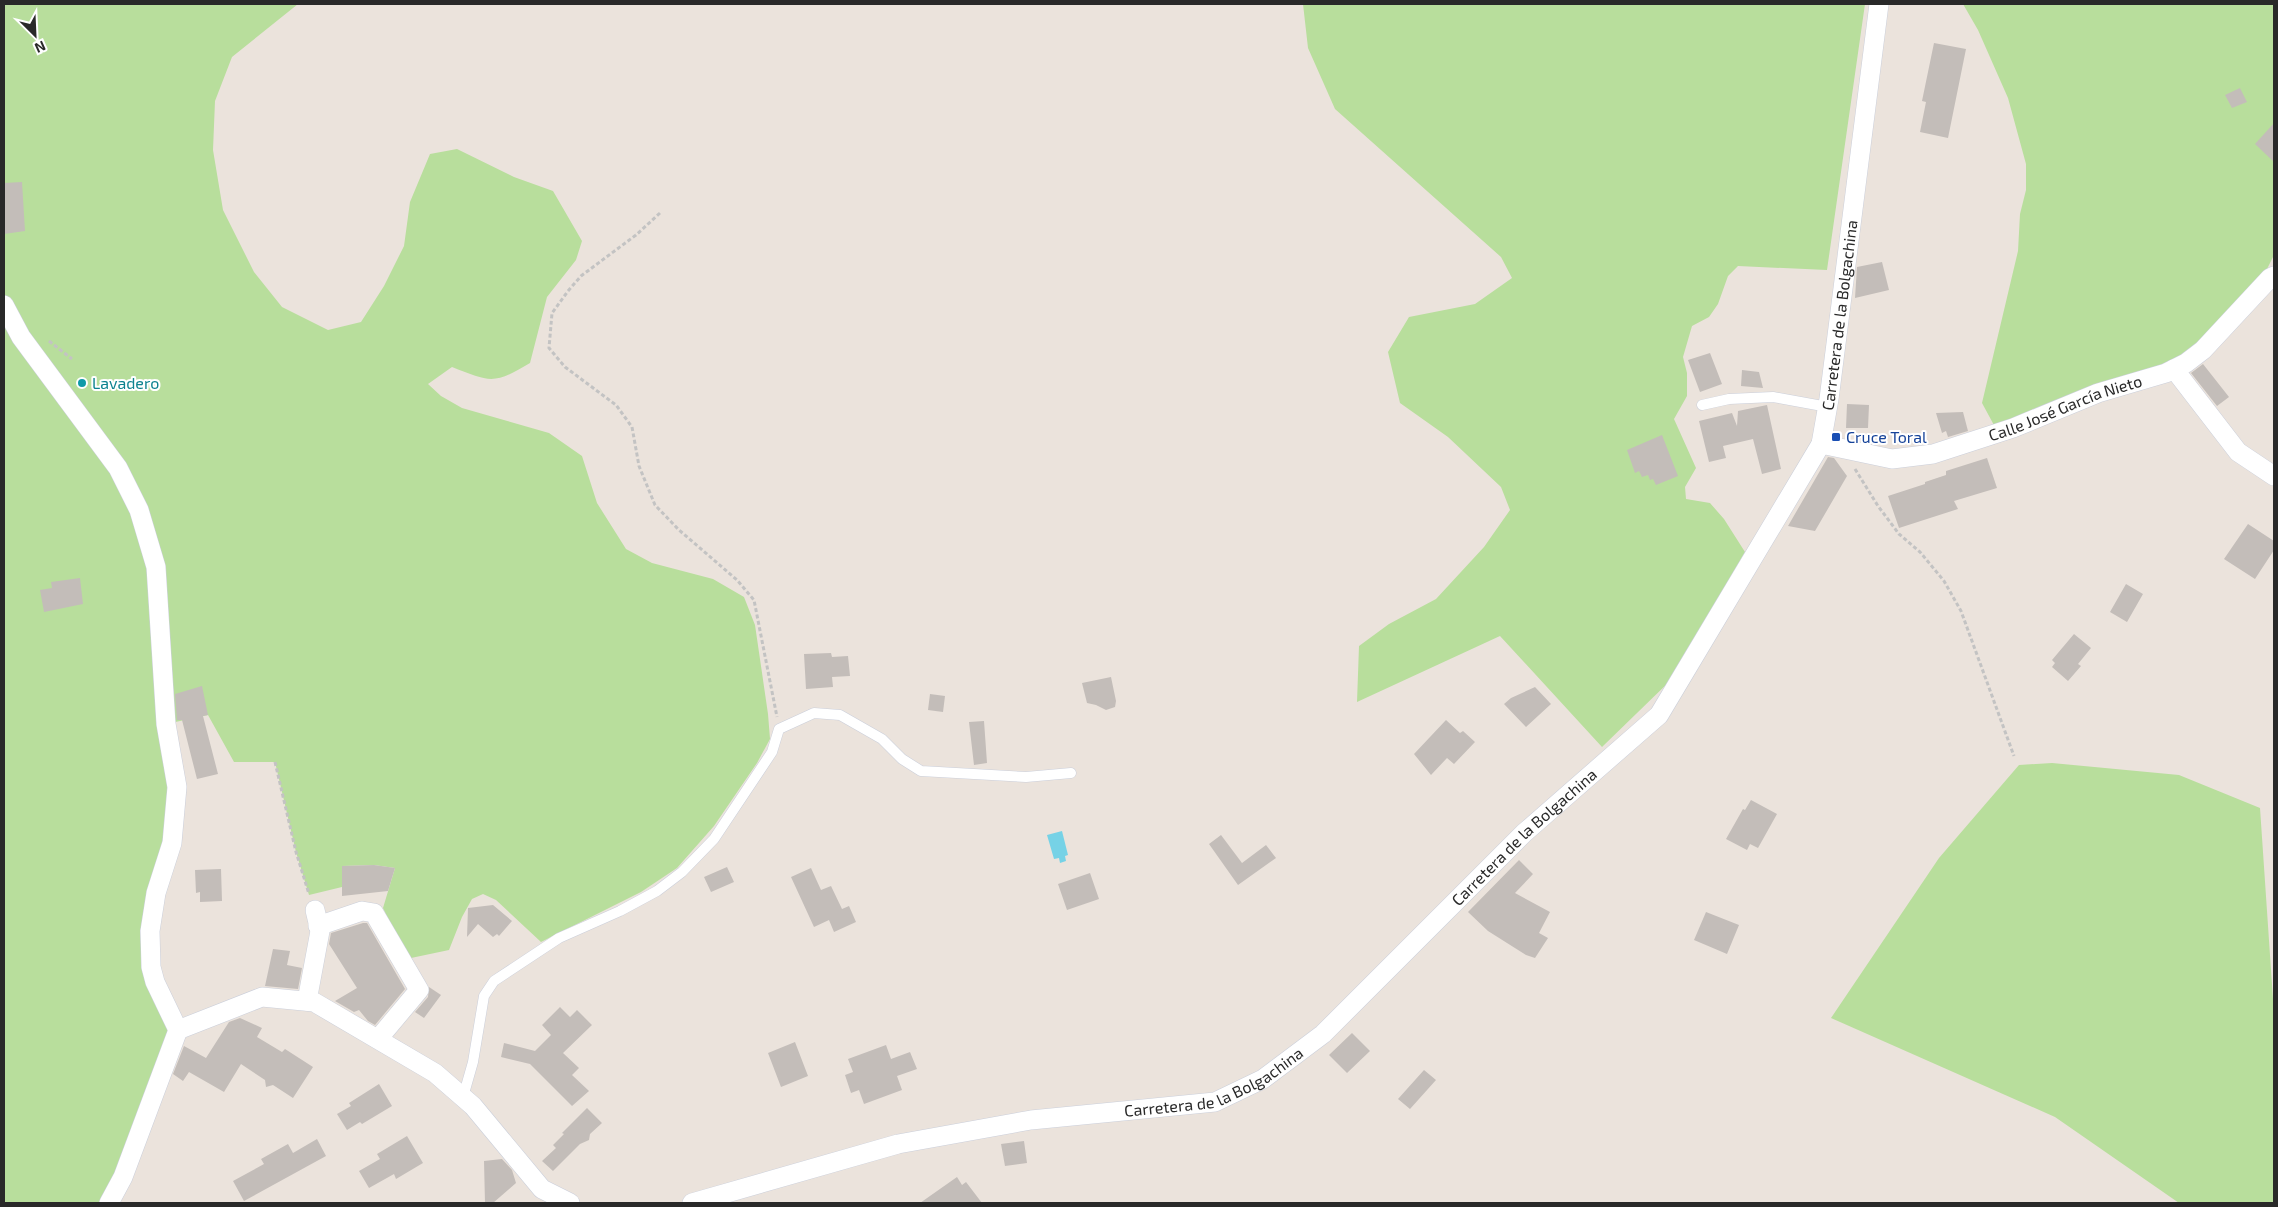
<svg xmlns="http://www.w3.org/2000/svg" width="2278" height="1207" font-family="'Exo 2',sans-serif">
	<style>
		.green { fill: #b8de9c }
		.water { fill: #76d2e6 }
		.building { fill: #c3bdb9 }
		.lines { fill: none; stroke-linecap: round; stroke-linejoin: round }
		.lane-casing { stroke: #cbcfda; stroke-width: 11 }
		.street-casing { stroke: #cbcfda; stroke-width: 20 }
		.path { stroke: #c3c3c3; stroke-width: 3; stroke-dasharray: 4 2.5; stroke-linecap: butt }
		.lane { stroke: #fff; stroke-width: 10 }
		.street { stroke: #fff; stroke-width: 19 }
		.culture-dot { fill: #0f9aa8; stroke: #fff; stroke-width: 2 }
		.transit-dot { fill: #1a4fb4; stroke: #fff; stroke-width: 2 }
		.labels { text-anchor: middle; stroke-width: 4; stroke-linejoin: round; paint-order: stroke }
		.street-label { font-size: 16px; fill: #292929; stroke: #fff }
		.culture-label { font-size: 16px; fill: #0d838f; stroke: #fff; text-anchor: start }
		.transit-label { font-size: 16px; fill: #164399; stroke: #fff; text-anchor: start }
	</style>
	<rect width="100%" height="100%" fill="#ebe3dc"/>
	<path class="green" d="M4 4H298L232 57 215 101 213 150 223 210 254 272 282 307 328 330 361 322 384 286 404 246 410 202 430 154 457 149 514 177 553 191 582 241 576 260 547 297 530 363C493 385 491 382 452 367L428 384 441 396 462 408 549 433 582 456 597 503 626 549 652 563 713 579 744 597 755 625 768 714 770 739 757 763 714 826 677 868 641 892 541 942 496 900 483 894 472 899 462 917 449 950 411 958 399 942 383 908 395 868 374 865 342 866V887L309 895 296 852 275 762H234L208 715 166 724 177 787 150 931 173 1020 109 1203H4Z
		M1303 4H1865L1827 270 1738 266 1728 276 1718 304 1709 317 1692 326 1683 357 1687 373V396L1674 419 1696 468 1685 487 1686 499 1710 503 1724 519 1745 552 1671 680 1602 747 1500 636 1357 702 1359 646 1389 624 1436 599 1484 547 1510 510 1501 487 1448 437 1400 403 1388 352 1409 317 1475 304 1512 278 1501 257 1335 109 1308 48Z
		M1963 4H2274V255L2266 271 2198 344 2169 364 1995 427 1982 403 2018 251 2020 214 2026 190V164L2008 98 1978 30Z
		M2052 763 2179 775 2260 808 2274 1014V1203H2179L2055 1117 1831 1018 1939 858 2019 765Z"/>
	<path class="water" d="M1062 831 1068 855 1065 856 1066 861 1060 863 1059 858 1054 859 1047 835Z"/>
	<path class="building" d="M1934 43 1966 49 1948 138 1920 132 1926 102 1922 101Z
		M2240 88 2247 102 2232 108 2225 95Z
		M2274 123V162L2255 144Z
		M22 182 25 231 4 234V183Z
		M1882 262 1889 290 1855 298 1857 267Z
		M1710 353 1722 384 1700 392 1688 360Z
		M2203 364 2229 397 2217 406 2191 373Z
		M1742 370 1759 372 1763 388 1741 386Z
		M1847 404 1869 405 1868 428H1846Z
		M1767 405 1781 469 1762 474 1753 439 1723 446 1726 458 1709 462 1699 421 1732 413 1737 426 1738 411Z
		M1963 412 1968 431 1948 437 1946 431 1942 433 1936 413Z
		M1662 435 1678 476 1656 485 1653 479 1650 480 1648 475 1642 477 1639 471 1635 473 1627 450Z
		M1828 457 1834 458 1847 476 1815 531 1788 526Z
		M1987 458 1997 488 1954 501 1958 509 1899 528 1888 496 1925 484V482L1946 475V471Z
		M2248 524 2274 541V550L2255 579 2224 559Z
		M80 578 83 604 44 612 40 590 52 588 51 582Z
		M2126 584 2143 594 2127 622 2110 612Z
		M2074 634 2091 648 2078 664 2081 666 2068 681 2052 667 2055 663 2052 660Z
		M831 653 832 657 848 656 850 676 832 677 833 687 806 689 804 654Z
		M1111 677 1116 701 1115 707 1106 710 1096 705 1087 703 1082 683Z
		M202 686 208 715 203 716 218 774 197 779 182 720H177L175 694Z
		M1535 687 1551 704 1526 727 1504 704 1511 698Z
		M930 694 945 696 943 712 928 710Z
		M1446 720 1460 733 1463 731 1475 742 1454 764 1447 758 1431 775 1414 754Z
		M984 721 987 763 974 765 969 722Z
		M1751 800 1777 814 1758 848 1750 844 1747 850 1726 839 1743 809 1745 810Z
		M1221 835 1242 863 1266 845 1276 858 1238 885 1209 844Z
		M1519 860 1533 874 1515 893 1550 912 1539 933 1548 938 1535 958 1526 955 1488 931 1468 912Z
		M374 865 395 868 388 891 342 896V866Z
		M727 867 734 882 711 892 704 877Z
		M811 868 821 890 831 886 842 909 849 906 856 922 834 932 829 920 814 927 791 877Z
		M221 869 222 901 200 902V892L196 893 195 870Z
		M1090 873 1099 899 1067 910 1058 884Z
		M493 905 512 921 499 936 497 934 493 937 478 924 467 937 468 908Z
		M1706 912 1739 925 1727 954 1694 940Z
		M363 923H367L405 989 375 1025 368 1021 359 1010 354 1012 335 1001 357 988 329 944 331 933Z
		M273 949 290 951 287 965 302 968 298 989 265 986Z
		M429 987 441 995 424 1018 415 1012 428 997Z
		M560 1007 570 1017 577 1010 592 1025 563 1053 579 1068 572 1075 589 1091 572 1106 530 1064 501 1057 504 1043 535 1051 551 1035 542 1025Z
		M240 1018 262 1028 257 1037 282 1052 285 1049 313 1067 293 1098 273 1085 266 1087 265 1080 241 1064 224 1092 189 1072 183 1081 173 1074 184 1046 206 1058 229 1022Z
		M1352 1033 1370 1051 1347 1073 1329 1055Z
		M795 1042 808 1076 781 1087 768 1053Z
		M886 1045 891 1059 910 1052 917 1069 897 1076 902 1090 864 1104 859 1090 851 1093 845 1075 853 1072 848 1059Z
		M1424 1070 1436 1080 1410 1109 1398 1099Z
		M379 1084 392 1106 362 1124 360 1122 347 1130 337 1114 351 1106 349 1103Z
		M587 1108 602 1123 590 1134 589 1140 580 1144 553 1171 542 1161 556 1148 553 1145 564 1134 562 1133Z
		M407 1136 423 1163 396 1179 394 1174 369 1188 359 1171 380 1159 377 1154Z
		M317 1139 326 1156 244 1201 233 1181 264 1164 261 1159 288 1144 293 1153Z
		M1024 1141 1027 1163 1005 1166 1001 1144Z
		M502 1159 512 1170 516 1183 493 1203H485L484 1161Z
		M957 1177 962 1185 966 1182 982 1203H920Z"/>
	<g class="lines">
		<defs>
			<path id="lane" d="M1702 405 1729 399 1773 397 1828 407
				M463 1097 473 1062 484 996 494 981 559 938 620 911 657 891 682 872 714 839 772 752 779 729 814 713 840 715 882 739 902 759 921 771 1026 777 1071 773"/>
			<g id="street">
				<path d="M4 305 21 337 118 468 139 510 156 567 166 724 177 787 172 843 156 893 150 931 151 967 155 982 178 1030 123 1177 109 1203"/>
				<path d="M2174 369 2238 452 2274 476"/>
				<path id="s1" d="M1821 444 1892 459 1933 454 2013 428 2098 393 2166 373 2186 363 2203 350 2270 278 2274 276"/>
				<path d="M318 926 362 911 374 913 419 990 378 1039"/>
				<path d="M307 1001 320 931 315 910"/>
				<path d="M178 1030 262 997 314 1002 435 1073 473 1106 542 1189 570 1203"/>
				<path id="s2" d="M692 1203 898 1144 1031 1120 1215 1102 1263 1079 1323 1034 1524 833 1659 715 1821 444 1829 399 1879 4"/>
			</g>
		</defs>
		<use href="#lane" class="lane-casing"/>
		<use href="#street" class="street-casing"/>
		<path class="path" d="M660 213 636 235 581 276 568 291 552 313 549 348 565 367 616 405 632 427 639 466 655 505 679 530 737 580 754 600 777 717
			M49 341 72 359
			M1855 469 1878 506 1899 534 1920 552 1944 581 1961 611 2014 756
			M275 762 296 852 309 894"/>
		<use href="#lane" class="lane"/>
		<use href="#street" class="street"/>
	</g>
	<circle class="culture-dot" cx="82" cy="383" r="5"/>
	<rect class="transit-dot" x="1831" y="432" width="10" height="10" rx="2.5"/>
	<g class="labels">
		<g class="street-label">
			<text dy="6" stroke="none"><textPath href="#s2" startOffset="1572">Carretera de la Bolgachina</textPath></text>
			<text dy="6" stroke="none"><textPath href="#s1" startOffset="254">Calle José García Nieto</textPath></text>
			<text dy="6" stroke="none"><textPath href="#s2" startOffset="944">Carretera de la Bolgachina</textPath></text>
			<text dy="6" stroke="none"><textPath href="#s2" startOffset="539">Carretera de la Bolgachina</textPath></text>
		</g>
		<g class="culture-label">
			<text x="92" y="389">Lavadero</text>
		</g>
		<g class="transit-label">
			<text x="1846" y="443">Cruce Toral</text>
		</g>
	</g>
	<rect width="2278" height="1207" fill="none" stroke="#292929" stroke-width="10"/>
	<g transform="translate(35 35) rotate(156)" stroke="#ffffff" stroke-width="4" paint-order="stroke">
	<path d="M0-4L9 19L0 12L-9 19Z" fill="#292929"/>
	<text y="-8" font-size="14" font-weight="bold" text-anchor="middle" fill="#292929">N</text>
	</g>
</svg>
